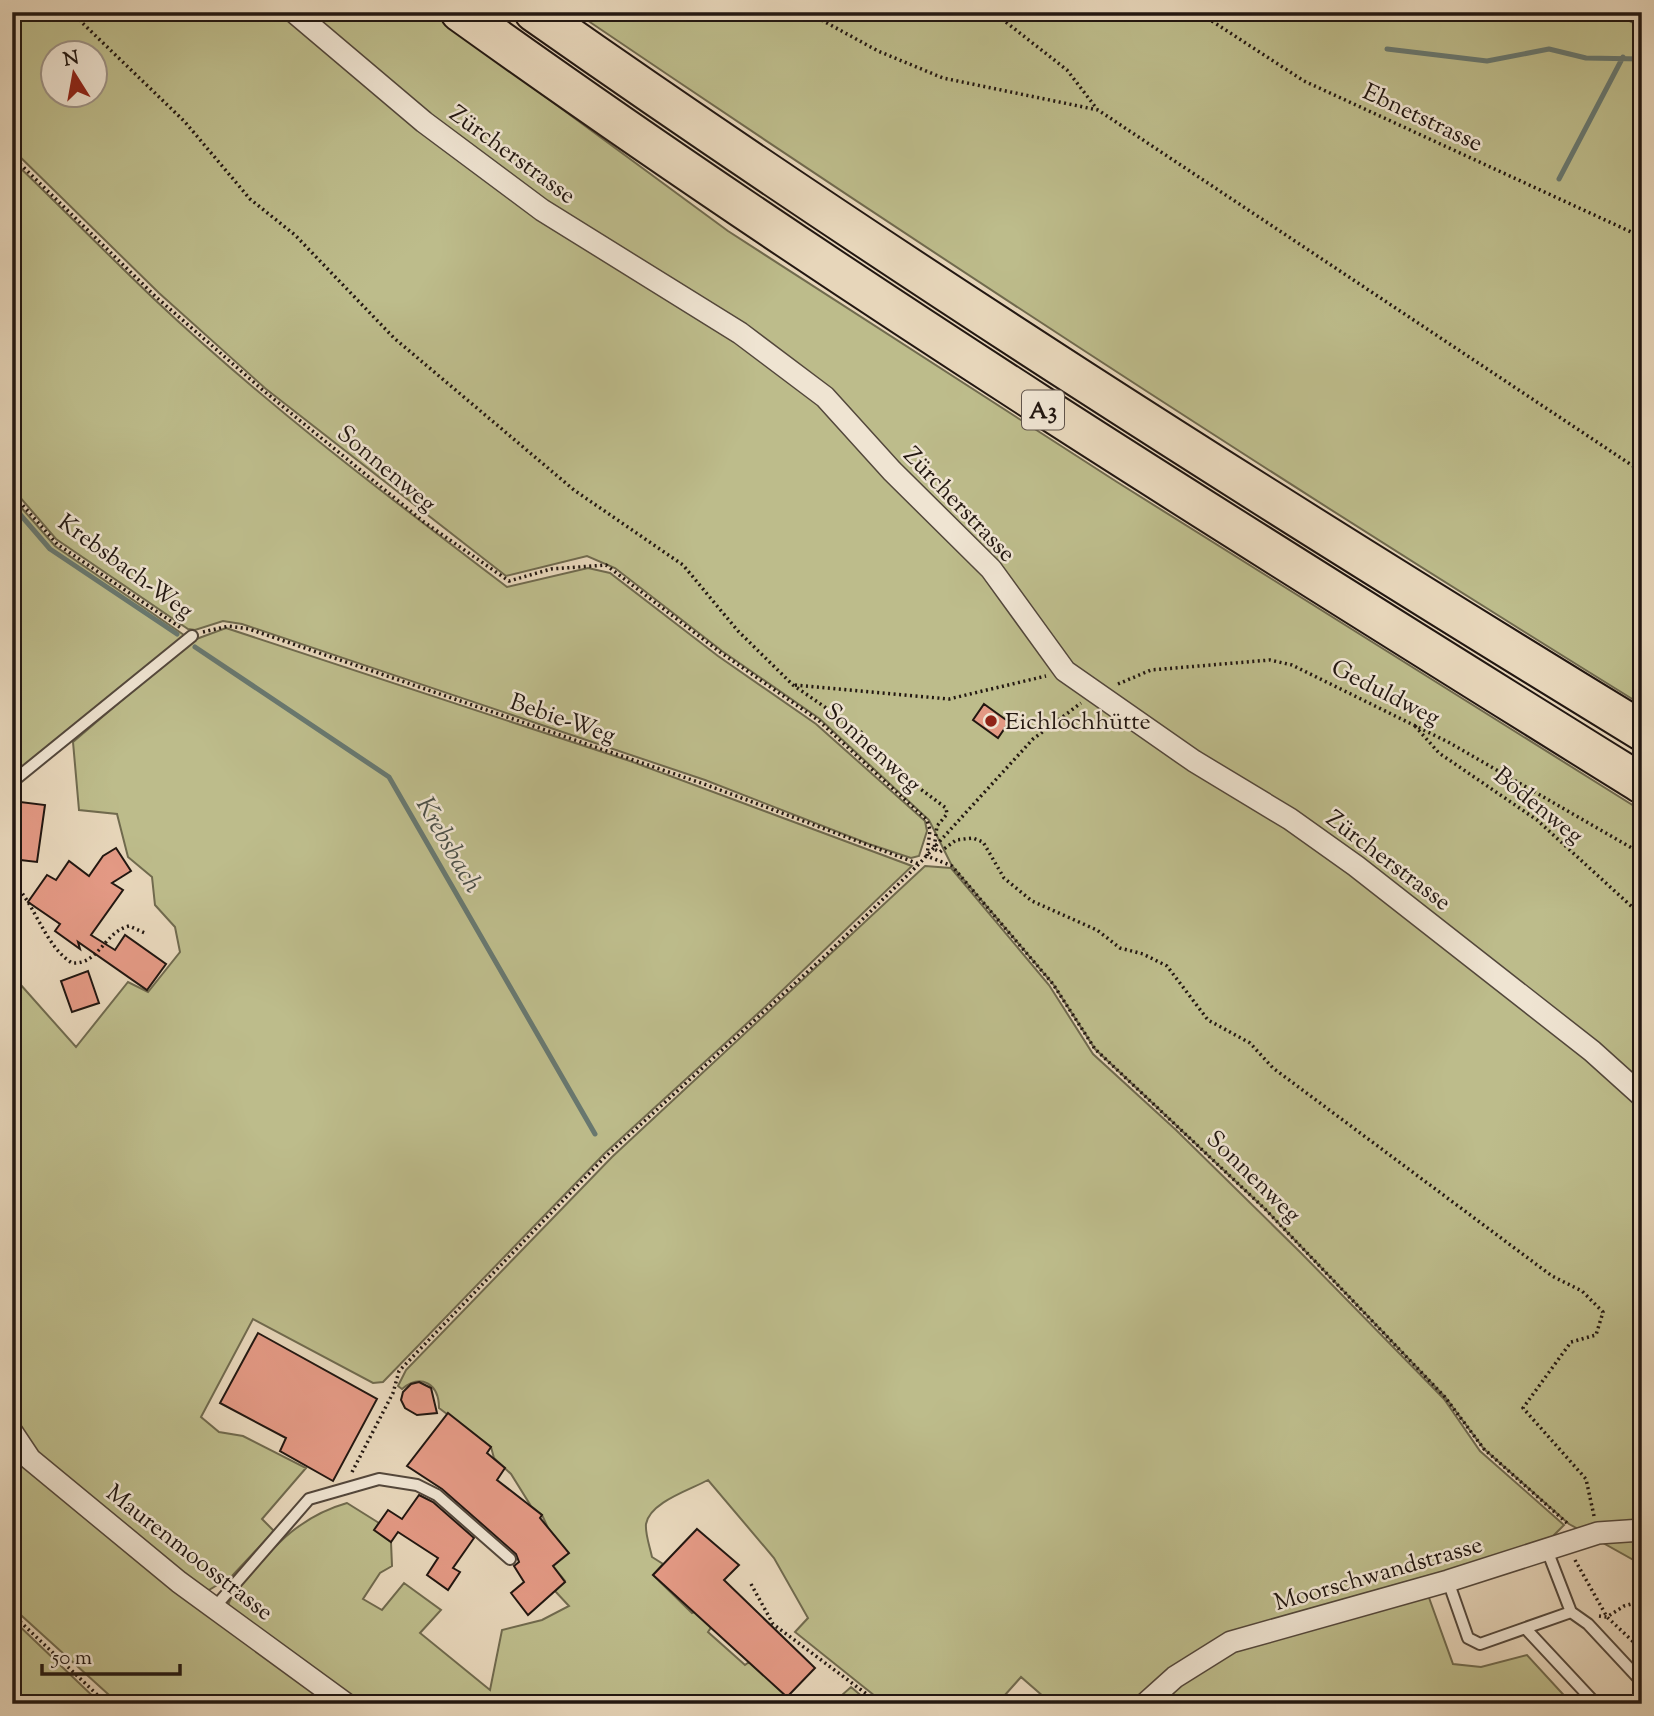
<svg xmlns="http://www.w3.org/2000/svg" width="1654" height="1716" font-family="'Sorts Mill Goudy',serif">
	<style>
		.green { fill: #bdbc8b; stroke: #706a4e; stroke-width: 2; fill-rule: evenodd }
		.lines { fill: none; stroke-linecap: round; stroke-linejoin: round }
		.stream { stroke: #687870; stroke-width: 5 }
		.building { fill: #e39984; stroke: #221711; stroke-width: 2 }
		.service-casing { stroke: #53473b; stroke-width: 14 }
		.minor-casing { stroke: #53473b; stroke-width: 24 }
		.motorway-casing { stroke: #221711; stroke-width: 42 }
		.path { stroke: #221711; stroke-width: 3.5; stroke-dasharray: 2 3.5; stroke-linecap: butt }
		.service { stroke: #efe4d2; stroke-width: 10 }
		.minor { stroke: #efe4d2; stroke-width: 21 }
		.motorway { stroke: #e7d6ba; stroke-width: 38 }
		.poi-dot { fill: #8f2418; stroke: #efe4d2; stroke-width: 2.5 }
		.labels { text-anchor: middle; stroke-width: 5; stroke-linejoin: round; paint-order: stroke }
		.shield { fill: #efe4d2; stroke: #60544b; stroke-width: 2 }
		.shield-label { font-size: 23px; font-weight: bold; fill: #221711 }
		.street-label { font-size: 24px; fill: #221711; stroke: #efe4d2 }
		.poi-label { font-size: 24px; fill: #221711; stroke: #efe4d2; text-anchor: start }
		.water-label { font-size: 26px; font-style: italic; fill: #4b5049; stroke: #efe4d2 }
	</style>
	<rect width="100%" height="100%" fill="#e7d6ba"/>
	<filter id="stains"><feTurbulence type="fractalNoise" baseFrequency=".00286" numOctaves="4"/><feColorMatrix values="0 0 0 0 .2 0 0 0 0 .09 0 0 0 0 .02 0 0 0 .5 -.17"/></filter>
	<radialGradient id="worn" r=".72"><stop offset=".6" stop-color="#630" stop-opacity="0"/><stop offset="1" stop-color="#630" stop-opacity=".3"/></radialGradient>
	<path class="green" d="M12 12H430L728 231 1117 482 1642 811V1569L1637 1562 1569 1524 1484 1449 1445 1397 1265 1209 1095 1049 1053 984 952 866 929 820 820 719 722 651 615 568 587 556 506 576 266 389 159 293 12 149ZM52 52H94V94H52Z
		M575 12H1611L1642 27V705C1281 482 926 250 575 12Z
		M12 160C60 206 106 253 153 298 264 403 386 495 507 587L588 568 610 573 718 656 816 724 925 821 927 831 919 856 911 858 869 844 705 780 242 624 223 621 195 630 188 629 56 539 12 488Z
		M12 497 55 546 184 635 181 642 12 777V558L21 543 12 533Z
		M226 628 630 761 912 866 766 1006 605 1153 383 1382 373 1383 253 1319 201 1417 219 1432 243 1436 306 1468 262 1519 274 1531 232 1576 209 1590 194 1587 60 1479 12 1423V975L76 1047 128 982 148 992 180 952 175 927 155 905 152 877 128 857 117 814 79 810 73 742 191 641Z
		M925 866 951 868 1049 985 1093 1054 1176 1130 1301 1253 1444 1399 1480 1451 1564 1525 1547 1542 1315 1609 1139 1696 1131 1704H1052L1021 1677 997 1704H885L795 1632 808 1618 774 1558 708 1480C690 1490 650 1502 646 1524 645 1534 650 1547 652 1557L663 1564 653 1575 692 1613 696 1611 712 1626 708 1632 745 1665 749 1662 797 1704H355L228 1605 233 1593C269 1553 294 1518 347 1503L379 1523 375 1530 391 1542 392 1566 380 1573 363 1599 382 1610 404 1583 441 1610 420 1633 490 1690 502 1630 542 1620 569 1606 555 1591 565 1581 553 1566 568 1553 549 1530 542 1515 531 1506 511 1474 494 1458 491 1447 439 1408C439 1384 421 1373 402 1389L398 1386 406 1370 612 1157Z
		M12 1439 331 1697 326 1704H119L12 1607Z
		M1428 1595 1453 1664 1481 1667 1527 1655 1572 1704H1157L1182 1681 1235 1650Z
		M12 1619 101 1704H12Z
		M851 1687 871 1704H832Z"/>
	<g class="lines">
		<path class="stream" d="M1387 49 1487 61 1549 49 1586 58 1642 59
			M1559 179 1623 57
			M1638 182 1642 173
			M12 505 50 549 177 634
			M195 647 389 777 595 1134"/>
	</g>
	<path class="building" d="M984 704 1009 722 998 738 973 720Z
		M12 801 45 805 37 862 12 859Z
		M116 848 131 871 112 883 123 890 91 935 115 950 125 935 166 964 147 990 78 942 80 949 55 931 60 924 28 902 47 875 56 880 69 861 89 876 103 856Z
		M88 971 99 1003 72 1012 61 981Z
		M258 1333 377 1399 333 1481 280 1451 286 1438 220 1403Z
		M419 1382 431 1388 437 1413 417 1415 405 1408 401 1400 403 1392 411 1384Z
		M448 1413 491 1447 487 1453 505 1468 497 1480 542 1515 540 1518 569 1553 553 1566 565 1582 528 1615 511 1593 524 1582 514 1566 519 1562 516 1554 442 1489 407 1466Z
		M419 1495 433 1502 474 1538 453 1568 460 1572 448 1590 427 1575 438 1558 398 1532 391 1542 374 1530 388 1510 402 1519Z
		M697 1529 739 1565 724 1580 815 1668 787 1697 653 1575Z"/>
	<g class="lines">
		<defs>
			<path id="service" d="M12 782 192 636
				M1448 1581 1468 1638 1480 1644 1571 1612 1547 1550
				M215 1607 309 1499 379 1479 417 1485 437 1495 510 1559
				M1571 1612 1588 1624 1642 1682
				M1526 1629 1596 1704"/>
			<path id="minor" d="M294 12 424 122 542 210 740 333 825 397 892 471 991 569 1065 671 1194 761 1290 819 1356 866 1592 1051 1642 1096
				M12 1432 30 1459 179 1582 346 1704
				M1145 1704 1175 1677 1231 1642 1448 1581 1598 1533 1642 1530"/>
			<path id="motorway" d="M460 12C843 287 1242 535 1642 784
				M534 12C894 265 1266 501 1642 731"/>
		</defs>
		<use href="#service" class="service-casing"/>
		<use href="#minor" class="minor-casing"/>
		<use href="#motorway" class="motorway-casing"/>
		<path class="path" d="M71 12 185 122 250 199 295 235 394 338 574 490 683 565 738 631 793 685 861 732 867 752 881 765 915 785 946 808 947 814 937 826 934 849 940 852 956 840 973 838 983 842 1004 878 1032 901 1097 930 1120 948 1143 954 1167 966 1208 1020 1250 1043 1273 1068 1552 1276 1582 1291 1603 1312 1596 1335 1571 1342 1523 1408 1586 1479 1594 1516
			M807 12 878 51 943 78 1098 110 1642 472
			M993 12 1067 70 1097 109
			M1198 12 1304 81 1642 237
			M1639 12 1642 13
			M12 156 155 296 265 392 424 522 509 581 551 569 606 565 720 652 818 720 927 820 930 830 927 856 952 866 1053 984 1095 1049 1265 1209 1445 1397 1484 1449 1567 1523
			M12 493 57 544 181 628
			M203 632 229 626 249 629 704 784 919 864
			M1118 684 1151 670 1270 660 1292 665 1448 742 1642 854
			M795 685 949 699 1046 676
			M1415 726 1439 753 1537 820 1642 916
			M12 881C36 905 44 945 72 963 99 965 104 932 129 926L145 933
			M352 1472 393 1393 399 1371 604 1158 827 954 919 864 1033 739 1081 703
			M1575 1560 1607 1617 1642 1650
			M751 1584 773 1624 880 1704
			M12 1614 107 1704
			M1599 1616 1607 1617 1624 1606 1642 1601"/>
		<use href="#service" class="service"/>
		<use href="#minor" class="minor"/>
		<use href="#motorway" class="motorway"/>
	</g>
	<circle class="poi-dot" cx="991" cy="721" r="7"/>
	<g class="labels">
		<rect class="shield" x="1022" y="390.5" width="42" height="39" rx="5"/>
		<g class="shield-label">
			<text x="1043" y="418">A3</text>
		</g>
		<g class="street-label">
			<text transform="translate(1423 117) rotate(25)" y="8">Ebnetstrasse</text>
			<text transform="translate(513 154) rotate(36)" y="8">Zürcherstrasse</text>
			<text transform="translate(387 468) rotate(40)" y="8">Sonnenweg</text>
			<text transform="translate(960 504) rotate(46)" y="8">Zürcherstrasse</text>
			<text transform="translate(126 566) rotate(36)" y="8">Krebsbach-Weg</text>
			<text transform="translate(1386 692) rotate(27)" y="8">Geduldweg</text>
			<text transform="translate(563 718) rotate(19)" y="8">Bebie-Weg</text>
			<text transform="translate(873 747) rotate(42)" y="8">Sonnenweg</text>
			<text transform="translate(1539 805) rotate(39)" y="8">Bodenweg</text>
			<text transform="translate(1389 860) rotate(37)" y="8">Zürcherstrasse</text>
			<text transform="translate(1254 1176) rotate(44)" y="8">Sonnenweg</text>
			<text transform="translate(190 1552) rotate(38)" y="8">Maurenmoosstrasse</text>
			<text transform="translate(1378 1573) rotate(-16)" y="8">Moorschwandstrasse</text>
		</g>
		<g class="poi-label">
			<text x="1005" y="729">Eichlochhütte</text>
		</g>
		<g class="water-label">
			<text transform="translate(450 844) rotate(60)" y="9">Krebsbach</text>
		</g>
	</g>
	<rect width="1654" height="1716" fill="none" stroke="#e7d6ba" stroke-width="42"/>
	<rect x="14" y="14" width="1626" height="1688" fill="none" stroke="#221711" stroke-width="3.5"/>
	<rect x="21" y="21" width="1612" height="1674" fill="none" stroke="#221711" stroke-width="2"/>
	<g transform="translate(74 74) rotate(349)"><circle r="33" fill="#efe4d2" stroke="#9d9285" stroke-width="2"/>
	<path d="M0-5L12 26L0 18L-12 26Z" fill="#8f2418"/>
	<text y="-10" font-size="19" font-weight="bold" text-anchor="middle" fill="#221711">N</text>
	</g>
	<path d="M42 1664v10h138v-10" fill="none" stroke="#221711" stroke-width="3.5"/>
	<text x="52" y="1664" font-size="21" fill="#221711" stroke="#efe4d2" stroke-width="5" paint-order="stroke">50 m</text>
	<rect width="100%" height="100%" filter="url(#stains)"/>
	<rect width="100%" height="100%" fill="url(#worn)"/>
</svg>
